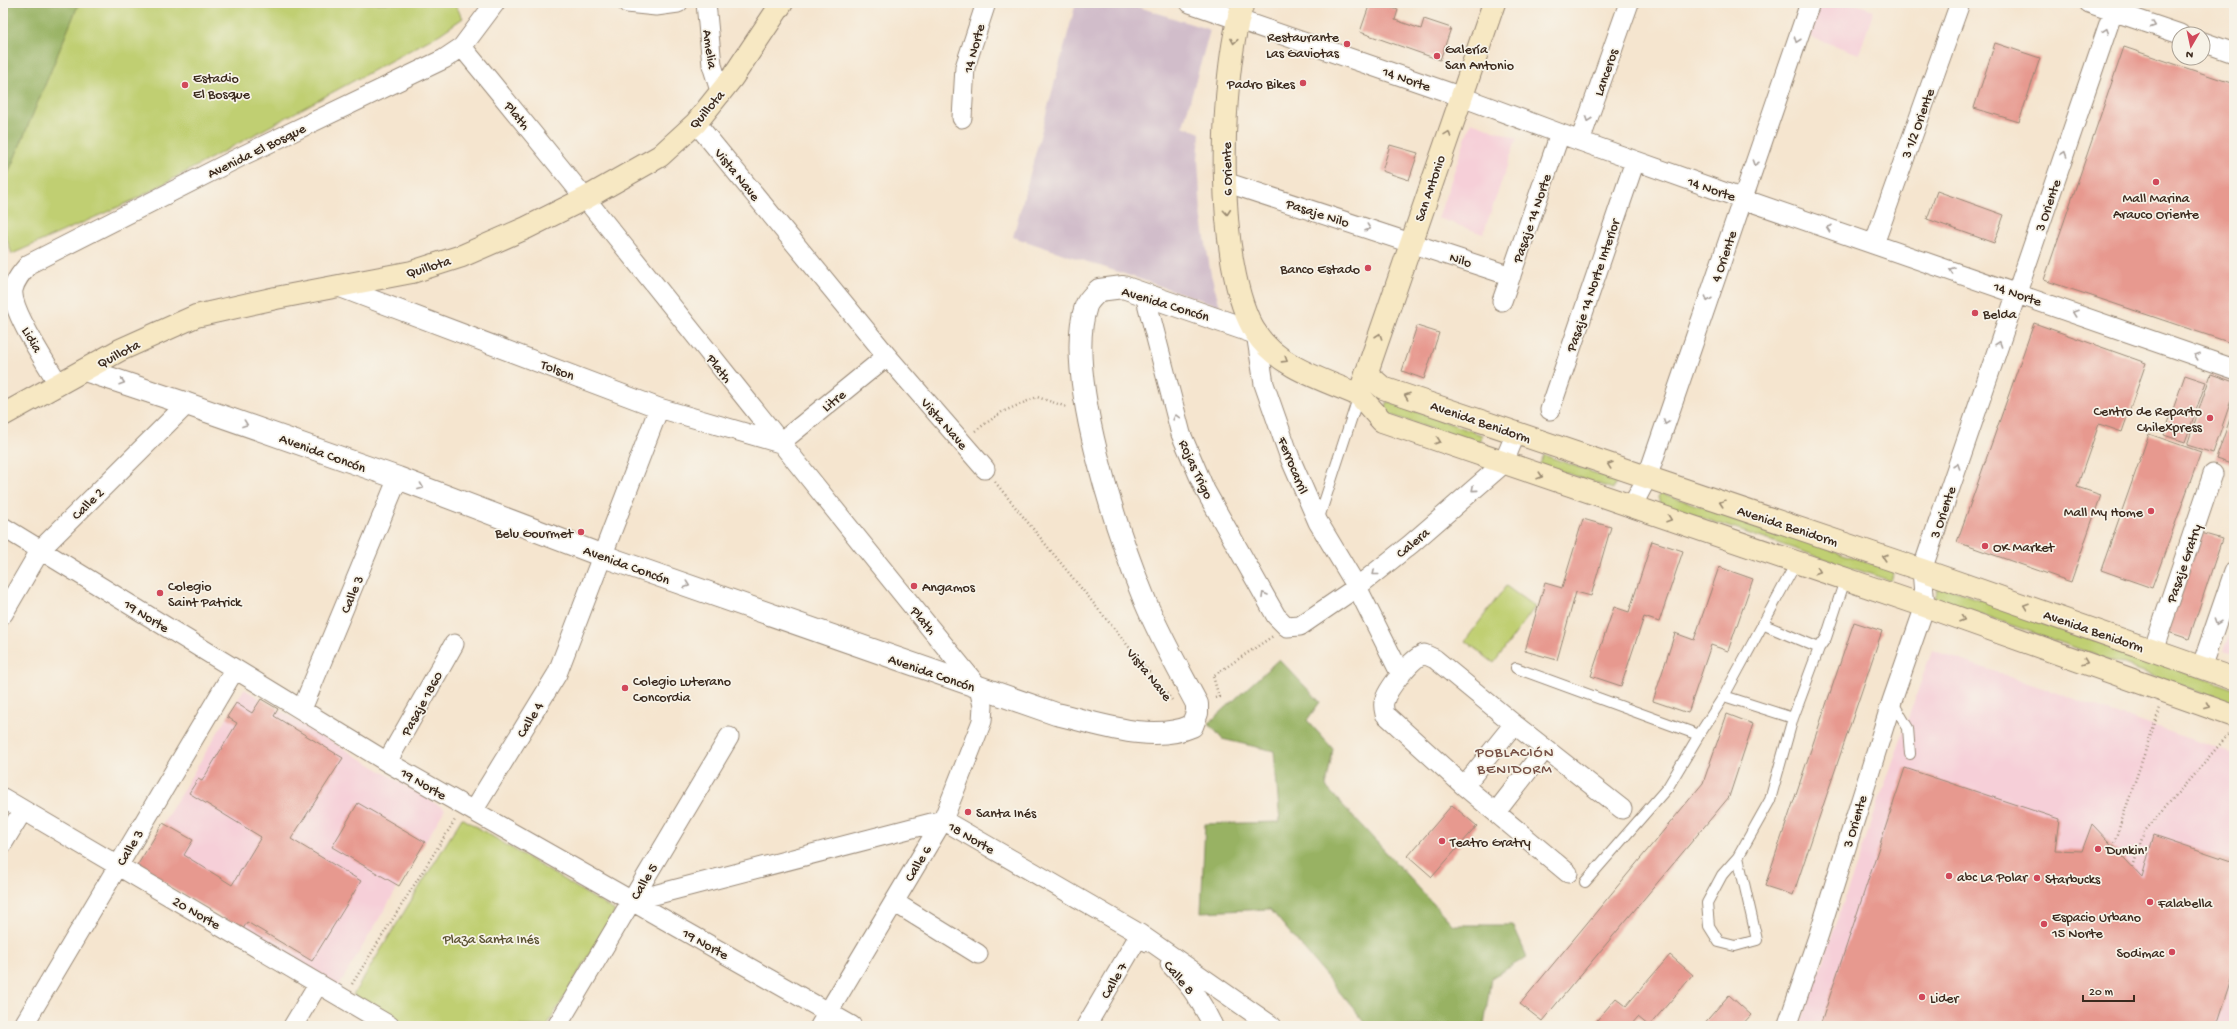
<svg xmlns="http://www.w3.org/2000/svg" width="2237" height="1029" font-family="'Gochi Hand',sans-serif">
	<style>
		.built { fill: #f6cfd8 }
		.industrial { fill: #d1bdca }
		.green { fill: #c0cf72; stroke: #7e7c48 }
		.forest { fill: #98b264; stroke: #6a6e41 }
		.building { fill: #e7998f }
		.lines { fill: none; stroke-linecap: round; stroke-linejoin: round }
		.service-casing { stroke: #988876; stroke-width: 12 }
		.minor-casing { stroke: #988876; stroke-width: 21 }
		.tertiary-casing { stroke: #988876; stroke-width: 24 }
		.secondary-casing { stroke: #988876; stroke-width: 24 }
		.path { stroke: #988876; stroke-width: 2.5; stroke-dasharray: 1 3; stroke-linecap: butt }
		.service { stroke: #fff; stroke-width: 10 }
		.minor { stroke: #fff; stroke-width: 19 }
		.tertiary { stroke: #fff; stroke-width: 22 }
		.secondary { stroke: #f7e8c3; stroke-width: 22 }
		.oneway { stroke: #a79f9a }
		.oneway2 { stroke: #998970 }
		.poi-dot { fill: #d1495b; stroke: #f7f3e8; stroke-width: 1.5 }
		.labels { text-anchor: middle; stroke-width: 3.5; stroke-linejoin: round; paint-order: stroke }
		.poi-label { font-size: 14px; fill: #3b2a1e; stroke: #f7f3e8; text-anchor: start }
		.street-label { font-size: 14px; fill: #3b2a1e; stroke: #f7f3e8 }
		.park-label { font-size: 14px; fill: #5c5333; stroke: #f7f3e8 }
		.neighbourhood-label { font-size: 15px; letter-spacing: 1px; fill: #775146; stroke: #f7f3e8 }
	</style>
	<rect width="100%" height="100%" fill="#f7f3e8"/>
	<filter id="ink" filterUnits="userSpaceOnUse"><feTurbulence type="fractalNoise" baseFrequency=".025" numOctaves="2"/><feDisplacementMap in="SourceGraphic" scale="8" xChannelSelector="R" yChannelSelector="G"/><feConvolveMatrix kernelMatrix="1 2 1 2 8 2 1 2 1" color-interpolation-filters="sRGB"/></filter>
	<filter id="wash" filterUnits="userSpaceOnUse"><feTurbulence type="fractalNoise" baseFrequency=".012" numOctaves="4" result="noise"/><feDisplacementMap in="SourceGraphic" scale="16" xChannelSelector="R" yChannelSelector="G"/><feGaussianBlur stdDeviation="0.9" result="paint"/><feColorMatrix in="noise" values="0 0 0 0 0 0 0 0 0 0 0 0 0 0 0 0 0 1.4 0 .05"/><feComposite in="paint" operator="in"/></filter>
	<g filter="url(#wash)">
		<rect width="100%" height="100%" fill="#f5e5cf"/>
		<path class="built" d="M1816 3H1853L1874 10 1859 54 1805 35Z
			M1471 122 1517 138 1483 234 1438 218Z
			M2234 622V654L2224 651Z
			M1932 650 2234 754V1026H1800Z
			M244 689 445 809 338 987 137 866Z"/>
		<path class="industrial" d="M1076 3H1126L1210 30 1183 126 1200 133 1198 159 1201 213 1211 275 1220 306 1013 237Z"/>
		<path class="green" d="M61 3H454L463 18 440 34 134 200 12 254 3 229V129Z
			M1387 401 1482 435 1478 445 1385 413Z
			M1544 455 1617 481 1613 489 1540 464Z
			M1661 493 1894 571 1891 581 1660 504 1658 497Z
			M1939 585 2234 689V704L1935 598Z
			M1506 586 1535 607 1494 663 1465 641Z
			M462 818 615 911 547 1026H406L353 995Z"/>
		<path class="forest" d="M3 3H79L3 186Z
			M1279 659 1320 702 1307 720 1333 749 1326 787 1453 925H1513L1527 957 1491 978 1484 1026H1368L1270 909 1201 912 1205 824 1280 822 1274 751 1222 739 1209 723Z"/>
		<g id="blocks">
			<path class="building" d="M1370 3H1377L1398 10 1395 20 1421 29 1424 19 1451 28 1440 60 1360 32Z
				M1995 43 2040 58 2019 122 1974 108Z
				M2124 47 2234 84V344L2044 280Z
				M1390 145 1418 153 1409 180 1382 171Z
				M1937 191 2004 215 1994 243 1927 219Z
				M2034 323 2146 363 2122 432 2099 424 2077 487 2101 495 2071 582 1957 542Z
				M1417 326 1439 333 1424 379 1402 371Z
				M2211 374 2234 382V392L2213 453 2187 445Z
				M2185 375 2206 382 2185 442 2164 435Z
				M2230 419 2234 421V465L2216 459Z
				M2149 434 2201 452 2152 588 2101 570Z
				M1583 519 1611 527 1591 596 1576 592 1557 660 1525 651 1545 583 1562 588Z
				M2198 532 2222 539 2189 639 2165 631Z
				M1652 541 1683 551 1659 622 1644 617 1621 686 1591 676 1614 607 1629 612Z
				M1719 567 1753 579 1728 651 1711 645 1688 713 1653 701 1675 633 1694 640Z
				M1854 622 1882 631 1793 895 1765 886Z
				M261 699 278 709 274 716 343 758 291 839 361 881 312 961 247 922 243 929 137 866 163 823 193 840 184 855 232 885 261 837 189 793 198 779 202 781 237 723 227 717 236 703 252 713Z
				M1727 714 1753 724 1729 797 1542 1021 1520 1004 1703 783Z
				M1905 768 2059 819 2055 850 2082 851 2092 824 2142 877 2154 835 2234 862V971L2216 1026H1820Z
				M358 803 425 842 399 886 332 847Z
				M1452 805 1477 826 1432 877 1408 856Z
				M1670 955 1693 975 1649 1026 1638 1017 1630 1026H1592L1616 998 1626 1006Z
				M1729 995 1751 1015 1741 1026H1702Z"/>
		</g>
	</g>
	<g filter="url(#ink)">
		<use href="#blocks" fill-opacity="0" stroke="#988876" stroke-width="1"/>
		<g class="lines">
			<defs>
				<path id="service" d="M1318 521 1359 395
					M1762 624 1819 648
					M1516 668 1699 735 1724 696 1796 563
					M1724 696 1793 718
					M1892 701 1908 728 1910 754
					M1738 857 1757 940 1735 946 1719 942 1709 926 1707 903 1722 875 1738 857 1770 800 1793 718 1819 648 1826 638 1845 580
					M1585 882 1668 787 1699 735"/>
				<path id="minor" d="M627 3 656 6 678 3
					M706 3 712 65 721 94
					M1190 3 1462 97 1580 141 1743 199 2234 369
					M2089 3 2180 34
					M2203 42 2234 53
					M462 47C637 259 805 476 979 688L983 706 982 721 943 820 820 1026
					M962 118 965 67 986 3
					M696 123 887 356 985 469
					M1580 141 1629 3
					M1225 182 1511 276
					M1874 244 1960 3
					M339 287 659 408 780 443 887 356
					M1145 295 1181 434 1205 490 1276 616 1287 627 1300 626 1357 587 1411 544 1503 464 1516 433
					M1502 301 1560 134
					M1256 333 1264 384 1290 458 1318 522 1357 587 1401 675
					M59 385C48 366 10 310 13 290 15 280 22 272 29 264L244 155 444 59 462 47 495 3
					M1550 410 1635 161
					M1632 506 1647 478 1810 3
					M3 527 387 762 852 1026
					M3 614 41 549 187 404
					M2153 651 2213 474
					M2201 668 2234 572
					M302 709 398 478
					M387 762 454 644
					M1464 786 1514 724
					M3 798 390 1026
					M473 811 557 674 659 408
					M1496 812 1545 749
					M3 843 23 810
					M1568 873 1464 786 1385 714C1384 710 1383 706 1384 702 1387 689 1412 658 1424 654L1435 659 1514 724 1622 809
					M631 901 943 820 1140 934 1272 1026
					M894 902 978 954
					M1170 964C1188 982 1202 1002 1213 1026
					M1788 1024 1819 934 1892 701 1925 606 1922 570 2116 3
					M23 1026 235 669
					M293 1026 318 984
					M557 1026 729 737
					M1086 1026 1140 934 1148 942"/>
				<path id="tertiary" d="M85 370 187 404 398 478 603 556 1056 714C1098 723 1151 744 1192 726L1197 713V704C1179 670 1160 637 1145 601 1118 535 1063 374 1086 306 1088 300 1095 294 1099 290L1123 287 1256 333"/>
				<path id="secondary" d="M1243 3C1219 75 1214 269 1256 333 1278 367 1324 380 1359 395L1494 3
					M1366 373 1383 388 1922 570 2234 679
					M1359 395 1382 421 1925 606 2234 716
					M3 415 120 350 196 316 276 298 412 272 462 256 526 228 586 198 660 156 696 123 732 78 782 3"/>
			</defs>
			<use href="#service" class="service-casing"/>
			<use href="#minor" class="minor-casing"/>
			<use href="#tertiary" class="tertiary-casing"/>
			<use href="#secondary" class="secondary-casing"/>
			<path class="path" d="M975 431 1002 412 1037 397 1067 407
				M995 482 1172 700
				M1215 698 1219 697 1213 676 1273 636
				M2113 846 2160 708
				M2133 867 2144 832 2228 735
				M352 984 455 820"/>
			<use href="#service" class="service"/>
			<use href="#minor" class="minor"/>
			<use href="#tertiary" class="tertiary"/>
			<use href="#secondary" class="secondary"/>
		</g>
		<defs><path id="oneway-chevron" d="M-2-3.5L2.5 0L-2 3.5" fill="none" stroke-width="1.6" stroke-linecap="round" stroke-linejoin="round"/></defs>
		<g class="oneway">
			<use href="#oneway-chevron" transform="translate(2153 25) rotate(19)"/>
			<use href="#oneway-chevron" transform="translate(2106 31) rotate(-71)"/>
			<use href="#oneway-chevron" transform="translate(1797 40) rotate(109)"/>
			<use href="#oneway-chevron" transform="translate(1588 119) rotate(109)"/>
			<use href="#oneway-chevron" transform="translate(2064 154) rotate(-71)"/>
			<use href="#oneway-chevron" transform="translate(1755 163) rotate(109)"/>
			<use href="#oneway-chevron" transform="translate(1368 228) rotate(19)"/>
			<use href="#oneway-chevron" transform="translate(1829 228) rotate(-161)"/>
			<use href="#oneway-chevron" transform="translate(1952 270) rotate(-161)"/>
			<use href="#oneway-chevron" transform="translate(1708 299) rotate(109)"/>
			<use href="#oneway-chevron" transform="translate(2075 313) rotate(-161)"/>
			<use href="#oneway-chevron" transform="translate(1999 344) rotate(-71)"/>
			<use href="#oneway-chevron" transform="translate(2197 356) rotate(-161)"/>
			<use href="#oneway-chevron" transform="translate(122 382) rotate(18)"/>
			<use href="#oneway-chevron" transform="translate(1176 417) rotate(-105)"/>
			<use href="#oneway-chevron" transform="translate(1666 422) rotate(109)"/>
			<use href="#oneway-chevron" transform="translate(245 424) rotate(20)"/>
			<use href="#oneway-chevron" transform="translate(1957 466) rotate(-71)"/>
			<use href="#oneway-chevron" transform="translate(421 487) rotate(21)"/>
			<use href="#oneway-chevron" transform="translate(1474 489) rotate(139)"/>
			<use href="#oneway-chevron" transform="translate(1375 573) rotate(141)"/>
			<use href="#oneway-chevron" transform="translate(687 585) rotate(19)"/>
			<use href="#oneway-chevron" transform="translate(1264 595) rotate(-120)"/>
			<use href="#oneway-chevron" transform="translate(2217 622) rotate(109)"/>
		</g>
		<g class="oneway2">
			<use href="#oneway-chevron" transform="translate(1234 41) rotate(100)"/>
			<use href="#oneway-chevron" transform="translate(1448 134) rotate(-70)"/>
			<use href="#oneway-chevron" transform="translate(1227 212) rotate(85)"/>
			<use href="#oneway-chevron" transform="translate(1379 336) rotate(-71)"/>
			<use href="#oneway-chevron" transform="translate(1285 360) rotate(32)"/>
			<use href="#oneway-chevron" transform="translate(1407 396) rotate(-161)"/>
			<use href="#oneway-chevron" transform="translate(1438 441) rotate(19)"/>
			<use href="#oneway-chevron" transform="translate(1610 465) rotate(-161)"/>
			<use href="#oneway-chevron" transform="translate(1540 476) rotate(18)"/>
			<use href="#oneway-chevron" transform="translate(1722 503) rotate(-162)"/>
			<use href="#oneway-chevron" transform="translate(1669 519) rotate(19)"/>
			<use href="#oneway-chevron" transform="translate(1885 557) rotate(-162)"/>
			<use href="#oneway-chevron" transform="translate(1818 571) rotate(19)"/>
			<use href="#oneway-chevron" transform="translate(2026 606) rotate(-161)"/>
			<use href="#oneway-chevron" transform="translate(1962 619) rotate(19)"/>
			<use href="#oneway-chevron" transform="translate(2085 662) rotate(19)"/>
			<use href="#oneway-chevron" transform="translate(2207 706) rotate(21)"/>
		</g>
	</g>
	<g class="poi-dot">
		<circle cx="1347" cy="44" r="4"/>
		<circle cx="1437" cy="56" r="4"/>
		<circle cx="1303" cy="83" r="4"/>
		<circle cx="185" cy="85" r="4"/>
		<circle cx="2156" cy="182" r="4"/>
		<circle cx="1368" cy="268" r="4"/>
		<circle cx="1975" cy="313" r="4"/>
		<circle cx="2210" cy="418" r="4"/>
		<circle cx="2151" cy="511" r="4"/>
		<circle cx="581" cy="532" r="4"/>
		<circle cx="1985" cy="546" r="4"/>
		<circle cx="914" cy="586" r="4"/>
		<circle cx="160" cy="593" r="4"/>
		<circle cx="625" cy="688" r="4"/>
		<circle cx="968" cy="812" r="4"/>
		<circle cx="1442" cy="841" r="4"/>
		<circle cx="2098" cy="849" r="4"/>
		<circle cx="1949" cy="876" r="4"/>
		<circle cx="2037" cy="878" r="4"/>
		<circle cx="2150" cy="902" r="4"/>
		<circle cx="2044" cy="924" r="4"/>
		<circle cx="2172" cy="952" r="4"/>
		<circle cx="1922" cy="997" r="4"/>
	</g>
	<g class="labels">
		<g class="poi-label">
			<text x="1339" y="41" text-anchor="end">Restaurante<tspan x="1339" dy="16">Las Gaviotas</tspan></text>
			<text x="1445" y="53">Galería<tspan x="1445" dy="16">San Antonio</tspan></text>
			<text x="193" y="82">Estadio<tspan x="193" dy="16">El Bosque</tspan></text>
			<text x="1295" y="88" text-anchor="end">Padro Bikes</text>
			<text x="2156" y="202" text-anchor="middle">Mall Marina<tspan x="2156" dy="16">Arauco Oriente</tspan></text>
			<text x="1360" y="273" text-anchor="end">Banco Estado</text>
			<text x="1983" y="318">Belda</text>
			<text x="2202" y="415" text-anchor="end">Centro de Reparto<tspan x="2202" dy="16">Chilexpress</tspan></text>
			<text x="2143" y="516" text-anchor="end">Mall My Home</text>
			<text x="573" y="537" text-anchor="end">Belu Gourmet</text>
			<text x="1993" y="551">OK Market</text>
			<text x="168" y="590">Colegio<tspan x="168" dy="16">Saint Patrick</tspan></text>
			<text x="922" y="591">Angamos</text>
			<text x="633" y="685">Colegio Luterano<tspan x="633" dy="16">Concordia</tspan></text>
			<text x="976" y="817">Santa Inés</text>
			<text x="1450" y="846">Teatro Gratry</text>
			<text x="2106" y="854">Dunkin'</text>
			<text x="1957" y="881">abc La Polar</text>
			<text x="2045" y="883">Starbucks</text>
			<text x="2158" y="907">Falabella</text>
			<text x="2052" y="921">Espacio Urbano<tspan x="2052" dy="16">15 Norte</tspan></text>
			<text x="2164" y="957" text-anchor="end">Sodimac</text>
			<text x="1930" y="1002">Lider</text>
		</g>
		<g class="street-label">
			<text transform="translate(973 48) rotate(-75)" y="5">14 Norte</text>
			<text transform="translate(711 49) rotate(82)" y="5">Amelia</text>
			<text transform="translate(1605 72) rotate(-71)" y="5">Lanceros</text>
			<text transform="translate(1407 78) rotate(19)" y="5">14 Norte</text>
			<text transform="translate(706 109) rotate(-49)" y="5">Quillota</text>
			<text transform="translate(518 115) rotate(51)" y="5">Plath</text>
			<text transform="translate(1917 123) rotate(-70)" y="5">3 1/2 Oriente</text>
			<text transform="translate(256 150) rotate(-26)" y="5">Avenida El Bosque</text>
			<text transform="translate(1226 169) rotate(-91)" y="5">6 Oriente</text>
			<text transform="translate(738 174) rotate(51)" y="5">Vista Nave</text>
			<text transform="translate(1429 188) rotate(-71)" y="5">San Antonio</text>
			<text transform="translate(1712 188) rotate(19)" y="5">14 Norte</text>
			<text transform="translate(2047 205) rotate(-71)" y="5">3 Oriente</text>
			<text transform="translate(1318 212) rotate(18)" y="5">Pasaje Nilo</text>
			<text transform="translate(1531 218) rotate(-71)" y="5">Pasaje 14 Norte</text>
			<text transform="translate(1723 256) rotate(-71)" y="5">4 Oriente</text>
			<text transform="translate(1461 259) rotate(18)" y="5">Nilo</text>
			<text transform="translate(428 266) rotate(-17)" y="5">Quillota</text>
			<text transform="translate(1592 285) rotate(-71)" y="5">Pasaje 14 Norte Interior</text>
			<text transform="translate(2018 293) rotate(19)" y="5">14 Norte</text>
			<text transform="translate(1166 303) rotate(17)" y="5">Avenida Concón</text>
			<text transform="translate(33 339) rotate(60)" y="5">Lidia</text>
			<text transform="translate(118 353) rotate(-27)" y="5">Quillota</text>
			<text transform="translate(720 368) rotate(52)" y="5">Plath</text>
			<text transform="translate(558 369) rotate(21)" y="5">Tolson</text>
			<text transform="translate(833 400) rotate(-39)" y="5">Litre</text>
			<text transform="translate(1481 421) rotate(19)" y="5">Avenida Benidorm</text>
			<text transform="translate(945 423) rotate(49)" y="5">Vista Nave</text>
			<text transform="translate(323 452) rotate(20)" y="5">Avenida Concón</text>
			<text transform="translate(1294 465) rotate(68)" y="5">Ferrocarril</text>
			<text transform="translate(1197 469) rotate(65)" y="5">Rojas Trigo</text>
			<text transform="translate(87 503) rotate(-45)" y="5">Calle 2</text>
			<text transform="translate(1942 512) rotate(-71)" y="5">3 Oriente</text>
			<text transform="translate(1788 525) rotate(18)" y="5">Avenida Benidorm</text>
			<text transform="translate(1412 542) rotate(-40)" y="5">Calera</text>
			<text transform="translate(2183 563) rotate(-71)" y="5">Pasaje Gratry</text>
			<text transform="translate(627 564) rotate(20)" y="5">Avenida Concón</text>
			<text transform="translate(351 594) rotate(-67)" y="5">Calle 3</text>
			<text transform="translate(147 615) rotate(32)" y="5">19 Norte</text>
			<text transform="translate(924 620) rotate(51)" y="5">Plath</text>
			<text transform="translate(2094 630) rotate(19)" y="5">Avenida Benidorm</text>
			<text transform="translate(932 672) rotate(19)" y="5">Avenida Concón</text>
			<text transform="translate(1150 674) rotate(51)" y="5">Vista Nave</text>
			<text transform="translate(421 703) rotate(-61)" y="5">Pasaje 1860</text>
			<text transform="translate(529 719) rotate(-59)" y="5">Calle 4</text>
			<text transform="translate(424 783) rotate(30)" y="5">19 Norte</text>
			<text transform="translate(1854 821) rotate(-73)" y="5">3 Oriente</text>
			<text transform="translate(972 837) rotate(30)" y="5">18 Norte</text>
			<text transform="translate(129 847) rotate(-59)" y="5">Calle 3</text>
			<text transform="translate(917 863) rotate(-59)" y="5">Calle 6</text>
			<text transform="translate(643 881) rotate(-59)" y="5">Calle 5</text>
			<text transform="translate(197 912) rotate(30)" y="5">20 Norte</text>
			<text transform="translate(706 943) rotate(29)" y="5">19 Norte</text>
			<text transform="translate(1180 977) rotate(50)" y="5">Calle 8</text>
			<text transform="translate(1113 980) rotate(-60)" y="5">Calle 7</text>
		</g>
		<g class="park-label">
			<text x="491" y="943">Plaza Santa Inés</text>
		</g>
		<g class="neighbourhood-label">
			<text x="1515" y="756">POBLACIÓN<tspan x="1515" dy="17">BENIDORM</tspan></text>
		</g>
	</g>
	<rect width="2237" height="1029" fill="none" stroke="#f7f3e8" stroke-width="16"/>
	<g transform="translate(2191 46) rotate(189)"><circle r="19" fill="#f7f3e8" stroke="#aca397"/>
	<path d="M0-3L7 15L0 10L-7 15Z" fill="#d1495b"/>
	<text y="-6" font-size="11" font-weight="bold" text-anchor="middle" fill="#3b2a1e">N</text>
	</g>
	<path d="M2083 995v6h51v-6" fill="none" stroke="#3b2a1e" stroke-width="2"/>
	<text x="2089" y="995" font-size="12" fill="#3b2a1e" stroke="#f7f3e8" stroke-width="3" paint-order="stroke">20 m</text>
</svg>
